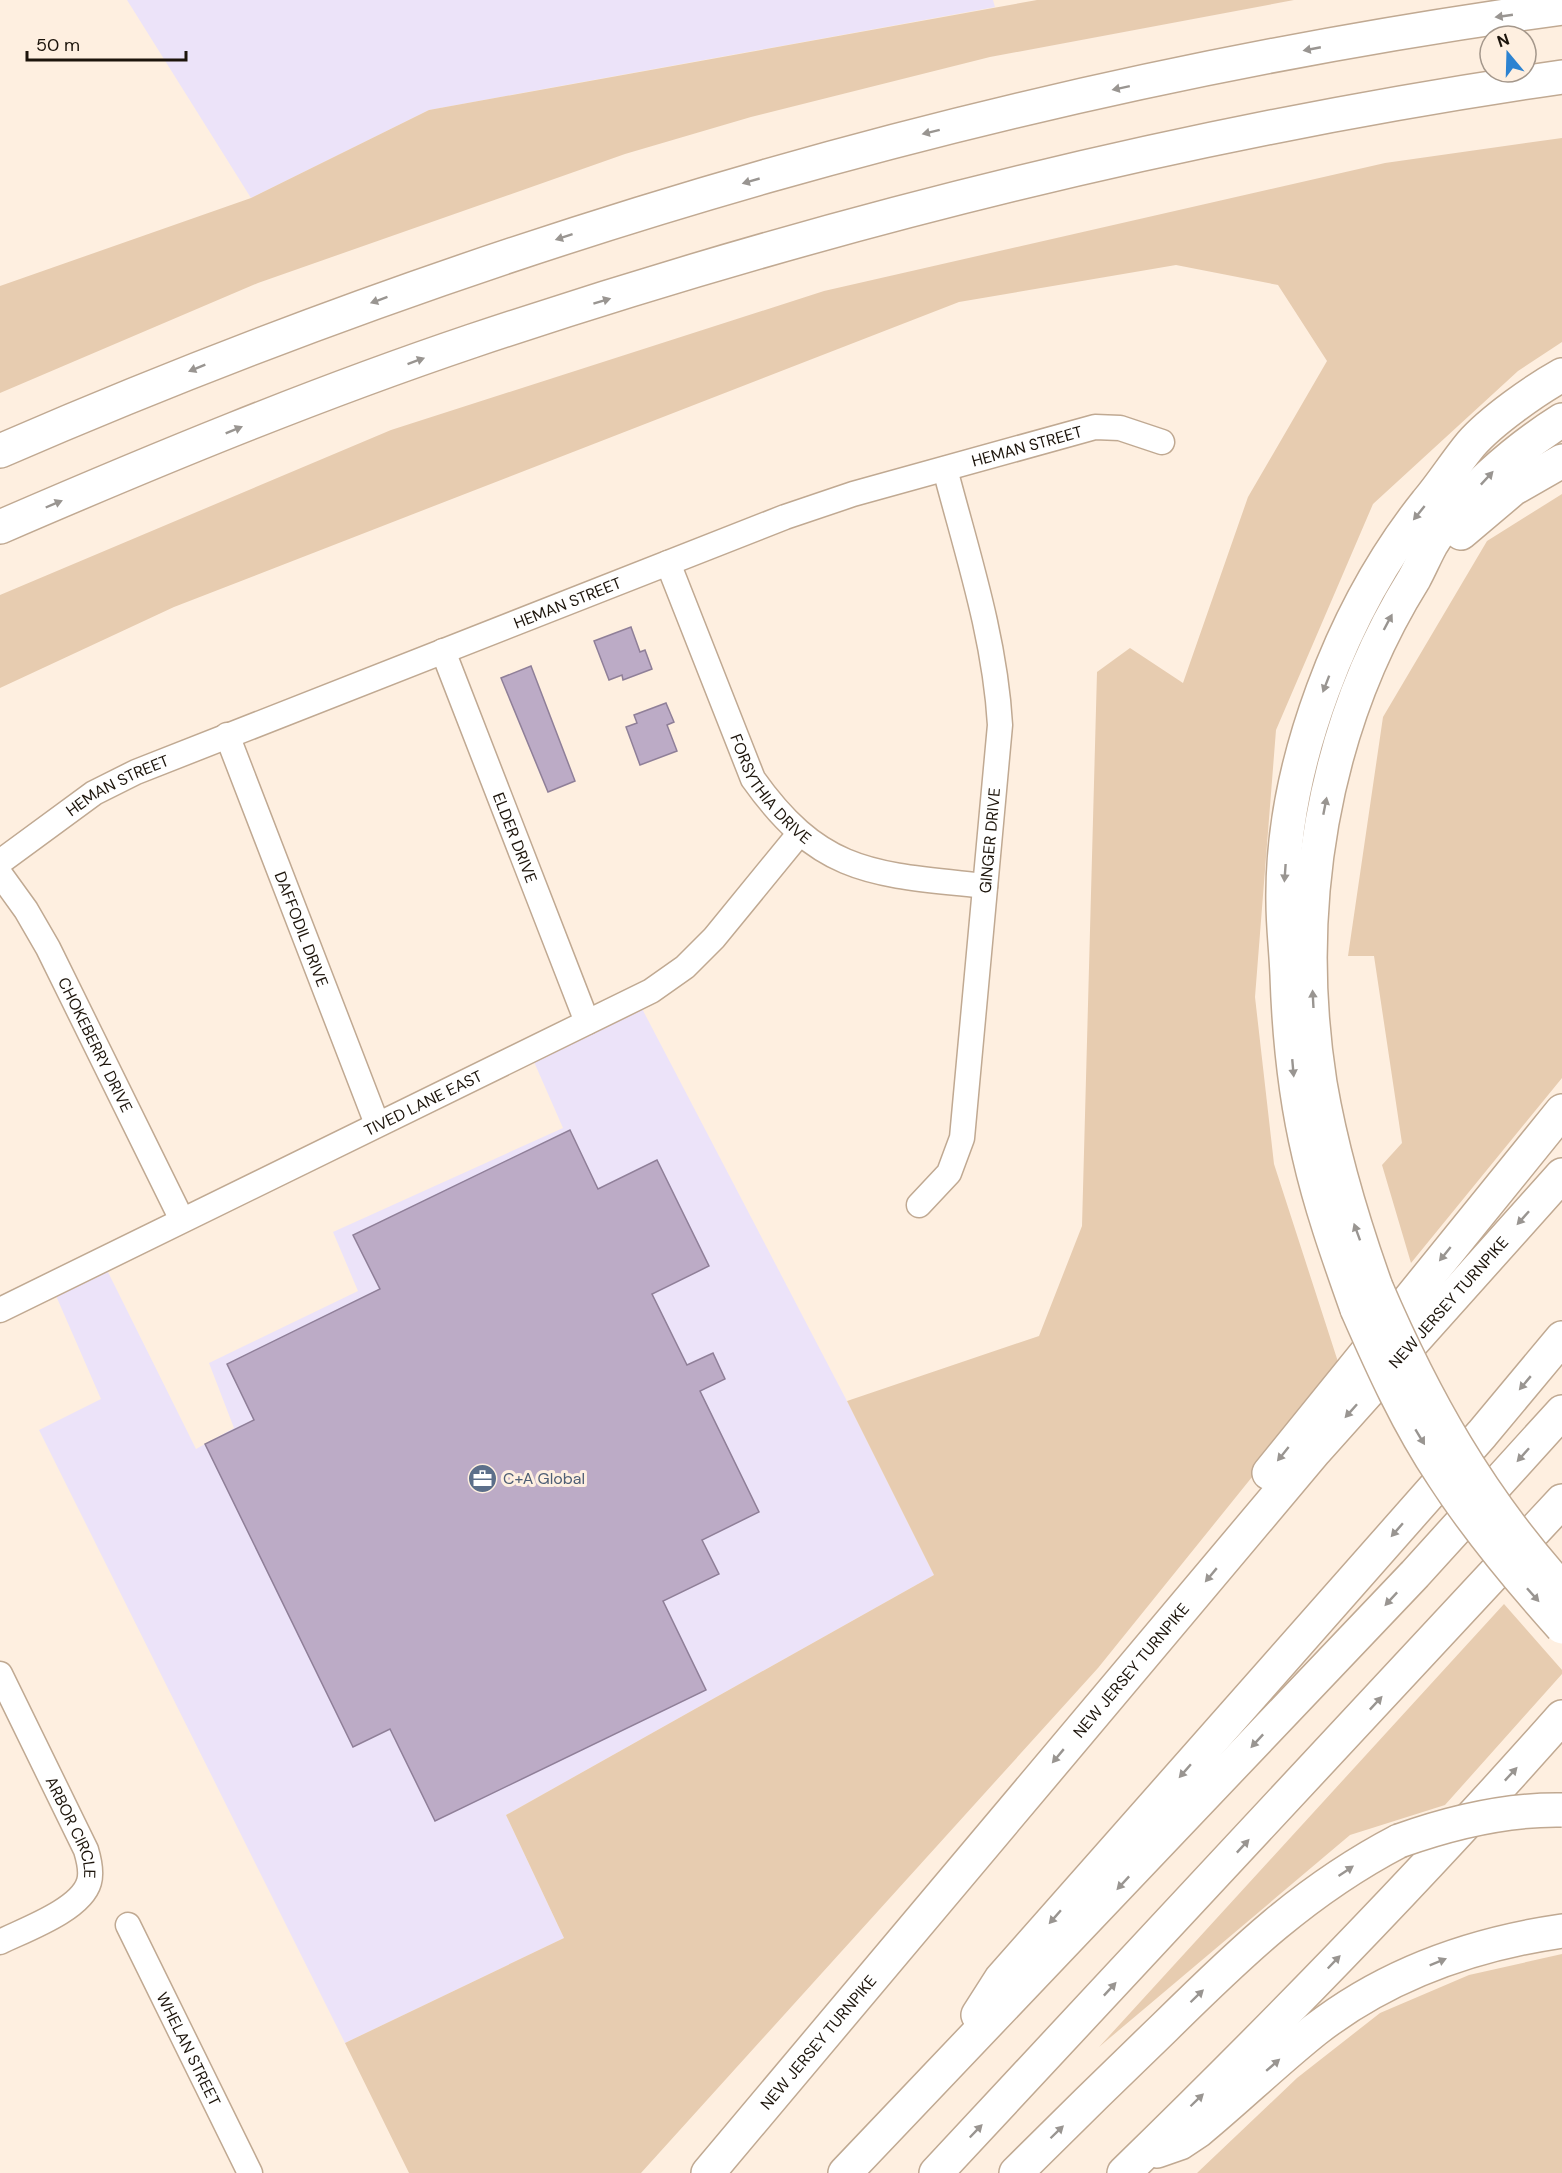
<svg xmlns="http://www.w3.org/2000/svg" width="1562" height="2173" font-family="'DM Sans',sans-serif">
	<style>
		.industrial { fill: #ece3f9 }
		.green { fill: #e7ccb0 }
		.building { fill: #bcabc6; stroke: #8f7f98; stroke-width: 1.5 }
		.lines { fill: none; stroke-linecap: round; stroke-linejoin: round }
		.minor-casing { stroke: #c0a992; stroke-width: 27 }
		.highway-casing { stroke: #c0a992; stroke-width: 36 }
		.minor { stroke: #fff; stroke-width: 24 }
		.highway { stroke: #fff; stroke-width: 33 }
		.highway-bridge-casing { stroke: #c0a992; stroke-width: 36; stroke-linecap: butt }
		.highway-bridge { stroke: #fff; stroke-width: 33 }
		.oneway { fill: #999591 }
		.labels { text-anchor: middle; stroke-width: 6; stroke-linejoin: round; paint-order: stroke }
		.street-label { font-size: 16px; fill: #1c140b; stroke: #feefe0 }
		.service-label { font-size: 16px; fill: #4e5e75; stroke: #feefe0; text-anchor: start }
	</style>
	<rect width="100%" height="100%" fill="#feefe0"/>
	<path class="industrial" d="M127 0H993L995 7 429 110 251 198Z
		M637 999 847 1401 934 1575 506 1815 564 1938 345 2043 39 1430 101 1399 50 1282 101 1258 196 1449 234 1428 209 1363 358 1291 333 1232 563 1128 531 1055Z"/>
	<path class="green" d="M1037 0H1294L990 57 751 117 625 154 258 283 0 393V286L251 198 429 110Z
		M1562 138V342L1518 371 1373 504 1276 730 1255 997 1274 1164 1340 1368 1098 1668 641 2173H409L345 2043 564 1938 506 1815 934 1575 847 1401 1039 1336 1082 1226 1097 672 1130 648 1183 683 1248 497 1327 361 1278 285 1176 265 959 302 174 607 0 688V595L391 430 824 291 1385 163Z
		M1562 494V1078L1411 1263 1382 1165 1402 1143 1374 956H1348L1383 717 1487 541Z
		M1504 1604 1562 1670V1674L1445 1805 1350 1835 1099 2047Z
		M1562 1954V2173H1197L1297 2078 1380 2013 1469 1975Z"/>
	<path class="building" d="M631 627 640 652 645 650 652 669 623 680 622 675 609 680 594 641Z
		M531 666 575 781 548 792 501 678Z
		M666 703 674 722 667 725 677 751 640 765 626 727 637 723 634 715Z
		M570 1130 598 1189 657 1160 709 1266 652 1294 687 1365 713 1353 725 1379 700 1391 759 1512 702 1540 719 1574 663 1601 706 1690 435 1821 390 1729 353 1747 205 1444 254 1420 227 1364 380 1289 353 1235Z"/>
	<g class="lines">
		<defs>
			<g id="minor">
				<path id="s1" d="M668 563 753 779C822 876 875 874 985 886"/>
				<path id="s2" d="M443 651 587 1022"/>
				<path id="s3" d="M227 735 377 1124"/>
				<path id="s4" d="M0 862 94 793 136 772 785 517 853 494 1095 427 1120 428 1162 442"/>
				<path id="s5" d="M0 874 26 910 48 948 182 1220"/>
				<path id="s6" d="M919 1205 949 1173 962 1138 1000 725C995 637 967 553 945 469"/>
				<path id="s7" d="M0 1310 651 991 685 967 714 938 799 834"/>
				<path id="s8" d="M0 1674 86 1850C89 1860 92 1872 89 1882 81 1910 24 1930 0 1942"/>
				<path id="s9" d="M128 1925 250 2173"/>
			</g>
			<g id="highway">
				<path d="M0 451C498 235 1024 82 1562 8"/>
				<path d="M0 527C155 460 312 395 472 341 828 222 1191 131 1562 77"/>
				<path d="M1461 533 1513 489 1562 461"/>
				<path d="M1376 1287C1352 1220 1332 1153 1320 1083 1293 911 1321 728 1414 579 1420 568 1425 556 1431 545 1459 497 1516 449 1562 420"/>
				<path d="M1357 1309C1339 1258 1321 1208 1309 1155 1295 1096 1289 1036 1287 975 1286 950 1283 926 1283 902 1281 766 1343 607 1427 502 1443 483 1456 462 1471 444 1491 421 1535 390 1562 375"/>
				<path d="M1269 1473 1562 1111"/>
				<path d="M978 2015 1001 1979 1482 1434 1562 1338"/>
				<path d="M1157 2151 1180 2143 1198 2131C1238 2098 1275 2062 1315 2030 1387 1974 1473 1944 1562 1931"/>
				<path id="s10" d="M708 2173 1315 1451 1562 1175"/>
				<path d="M845 2173 1415 1574 1562 1412"/>
				<path d="M936 2173 1562 1501"/>
				<path d="M1016 2173C1065 2124 1115 2075 1165 2027 1240 1953 1305 1890 1399 1841"/>
				<path d="M1124 2173C1275 2026 1422 1875 1562 1717"/>
			</g>
		</defs>
		<use href="#minor" class="minor-casing"/>
		<use href="#highway" class="highway-casing"/>
		<use href="#minor" class="minor"/>
		<use href="#highway" class="highway"/>
		<defs>
			<path id="highway-bridge" d="M1376 1287C1424 1399 1479 1497 1562 1589
				M1357 1309C1382 1366 1408 1424 1443 1476 1478 1530 1519 1579 1562 1627
				M1399 1841C1452 1822 1506 1809 1562 1810"/>
		</defs>
		<use href="#highway-bridge" class="highway-bridge-casing"/>
		<use href="#highway-bridge" class="highway-bridge"/>
	</g>
	<defs><path id="oneway-solid" d="M-6-.8H1V-3.2L6.5 0L1 3.2V.8H-6Z" transform="scale(1.5)"/></defs>
	<g class="oneway">
		<use href="#oneway-solid" transform="translate(1504 16) rotate(172)"/>
		<use href="#oneway-solid" transform="translate(1312 49) rotate(169)"/>
		<use href="#oneway-solid" transform="translate(1121 88) rotate(168)"/>
		<use href="#oneway-solid" transform="translate(931 132) rotate(166)"/>
		<use href="#oneway-solid" transform="translate(751 181) rotate(164)"/>
		<use href="#oneway-solid" transform="translate(564 237) rotate(162)"/>
		<use href="#oneway-solid" transform="translate(379 300) rotate(160)"/>
		<use href="#oneway-solid" transform="translate(602 301) rotate(-17)"/>
		<use href="#oneway-solid" transform="translate(416 361) rotate(-20)"/>
		<use href="#oneway-solid" transform="translate(197 368) rotate(158)"/>
		<use href="#oneway-solid" transform="translate(234 430) rotate(-22)"/>
		<use href="#oneway-solid" transform="translate(1487 478) rotate(-47)"/>
		<use href="#oneway-solid" transform="translate(54 504) rotate(-23)"/>
		<use href="#oneway-solid" transform="translate(1419 513) rotate(129)"/>
		<use href="#oneway-solid" transform="translate(1388 622) rotate(-62)"/>
		<use href="#oneway-solid" transform="translate(1326 684) rotate(111)"/>
		<use href="#oneway-solid" transform="translate(1325 806) rotate(-79)"/>
		<use href="#oneway-solid" transform="translate(1285 873) rotate(94)"/>
		<use href="#oneway-solid" transform="translate(1313 999) rotate(-93)"/>
		<use href="#oneway-solid" transform="translate(1293 1068) rotate(85)"/>
		<use href="#oneway-solid" transform="translate(1523 1218) rotate(132)"/>
		<use href="#oneway-solid" transform="translate(1357 1232) rotate(-110)"/>
		<use href="#oneway-solid" transform="translate(1445 1254) rotate(129)"/>
		<use href="#oneway-solid" transform="translate(1525 1383) rotate(130)"/>
		<use href="#oneway-solid" transform="translate(1351 1411) rotate(132)"/>
		<use href="#oneway-solid" transform="translate(1420 1437) rotate(59)"/>
		<use href="#oneway-solid" transform="translate(1283 1454) rotate(129)"/>
		<use href="#oneway-solid" transform="translate(1523 1455) rotate(132)"/>
		<use href="#oneway-solid" transform="translate(1397 1530) rotate(131)"/>
		<use href="#oneway-solid" transform="translate(1211 1575) rotate(130)"/>
		<use href="#oneway-solid" transform="translate(1533 1595) rotate(48)"/>
		<use href="#oneway-solid" transform="translate(1391 1599) rotate(133)"/>
		<use href="#oneway-solid" transform="translate(1376 1703) rotate(-47)"/>
		<use href="#oneway-solid" transform="translate(1257 1741) rotate(133)"/>
		<use href="#oneway-solid" transform="translate(1058 1756) rotate(130)"/>
		<use href="#oneway-solid" transform="translate(1185 1771) rotate(131)"/>
		<use href="#oneway-solid" transform="translate(1511 1774) rotate(-47)"/>
		<use href="#oneway-solid" transform="translate(1243 1846) rotate(-47)"/>
		<use href="#oneway-solid" transform="translate(1346 1871) rotate(-34)"/>
		<use href="#oneway-solid" transform="translate(1123 1883) rotate(133)"/>
		<use href="#oneway-solid" transform="translate(1055 1917) rotate(131)"/>
		<use href="#oneway-solid" transform="translate(1334 1962) rotate(-46)"/>
		<use href="#oneway-solid" transform="translate(1438 1962) rotate(-22)"/>
		<use href="#oneway-solid" transform="translate(1110 1989) rotate(-47)"/>
		<use href="#oneway-solid" transform="translate(1197 1996) rotate(-44)"/>
		<use href="#oneway-solid" transform="translate(1273 2065) rotate(-41)"/>
		<use href="#oneway-solid" transform="translate(1197 2100) rotate(-44)"/>
		<use href="#oneway-solid" transform="translate(976 2131) rotate(-46)"/>
		<use href="#oneway-solid" transform="translate(1057 2132) rotate(-44)"/>
	</g>
	<defs>
		<symbol id="office-disc" viewBox="-11 -11 22 22"><circle r="9.5" fill="#5c6f8a" stroke="#feefe0"/><path d="M-6-3h4V-5.5h4V-3h4V5H-6ZM-1-4.5V-3h2v-1.5ZM-6 0V1H6V0Z" fill="#fff"/></symbol>
	</defs>
	<g fill-rule="evenodd">
		<use href="#office-disc" x="466" y="1462" width="33" height="33"/>
	</g>
	<g class="labels">
		<g class="street-label">
			<text dy="6" stroke="none"><textPath href="#s4" startOffset="1113">HEMAN STREET</textPath></text>
			<text dy="6" stroke="none"><textPath href="#s4" startOffset="627">HEMAN STREET</textPath></text>
			<text dy="6" stroke="none"><textPath href="#s4" startOffset="141">HEMAN STREET</textPath></text>
			<text dy="6" stroke="none"><textPath href="#s1" startOffset="250">FORSYTHIA DRIVE</textPath></text>
			<text dy="6" stroke="none"><textPath href="#s2" startOffset="200">ELDER DRIVE</textPath></text>
			<text dy="6" stroke="none"><textPath href="#s6" startOffset="380">GINGER DRIVE</textPath></text>
			<text dy="6" stroke="none"><textPath href="#s3" startOffset="208">DAFFODIL DRIVE</textPath></text>
			<text dy="6" stroke="none"><textPath href="#s5" startOffset="196">CHOKEBERRY DRIVE</textPath></text>
			<text dy="6" stroke="none"><textPath href="#s7" startOffset="471">TIVED LANE EAST</textPath></text>
			<text dy="6" stroke="none"><textPath href="#s10" startOffset="1143">NEW JERSEY TURNPIKE</textPath></text>
			<text dy="6" stroke="none"><textPath href="#s10" startOffset="657">NEW JERSEY TURNPIKE</textPath></text>
			<text dy="6" stroke="none"><textPath href="#s8" startOffset="170">ARBOR CIRCLE</textPath></text>
			<text dy="6" stroke="none"><textPath href="#s10" startOffset="171">NEW JERSEY TURNPIKE</textPath></text>
			<text dy="6" stroke="none"><textPath href="#s9" startOffset="138">WHELAN STREET</textPath></text>
		</g>
		<g class="service-label">
			<text x="503" y="1484">C+A Global</text>
		</g>
	</g>
	<g transform="translate(1508 54) rotate(341)"><circle r="28" fill="#feefe0" stroke="#a4978b" stroke-width="1.5"/>
	<path d="M0-4.5L10 22L0 15L-10 22Z" fill="#2d83d1"/>
	<text y="-9" font-size="16" font-weight="bold" text-anchor="middle" fill="#1c140b">N</text>
	</g>
	<path d="M27 51v9h159v-9" fill="none" stroke="#1c140b" stroke-width="3"/>
	<text x="36" y="51" font-size="18" fill="#1c140b" stroke="#feefe0" stroke-width="4.5" paint-order="stroke">50 m</text>
</svg>
